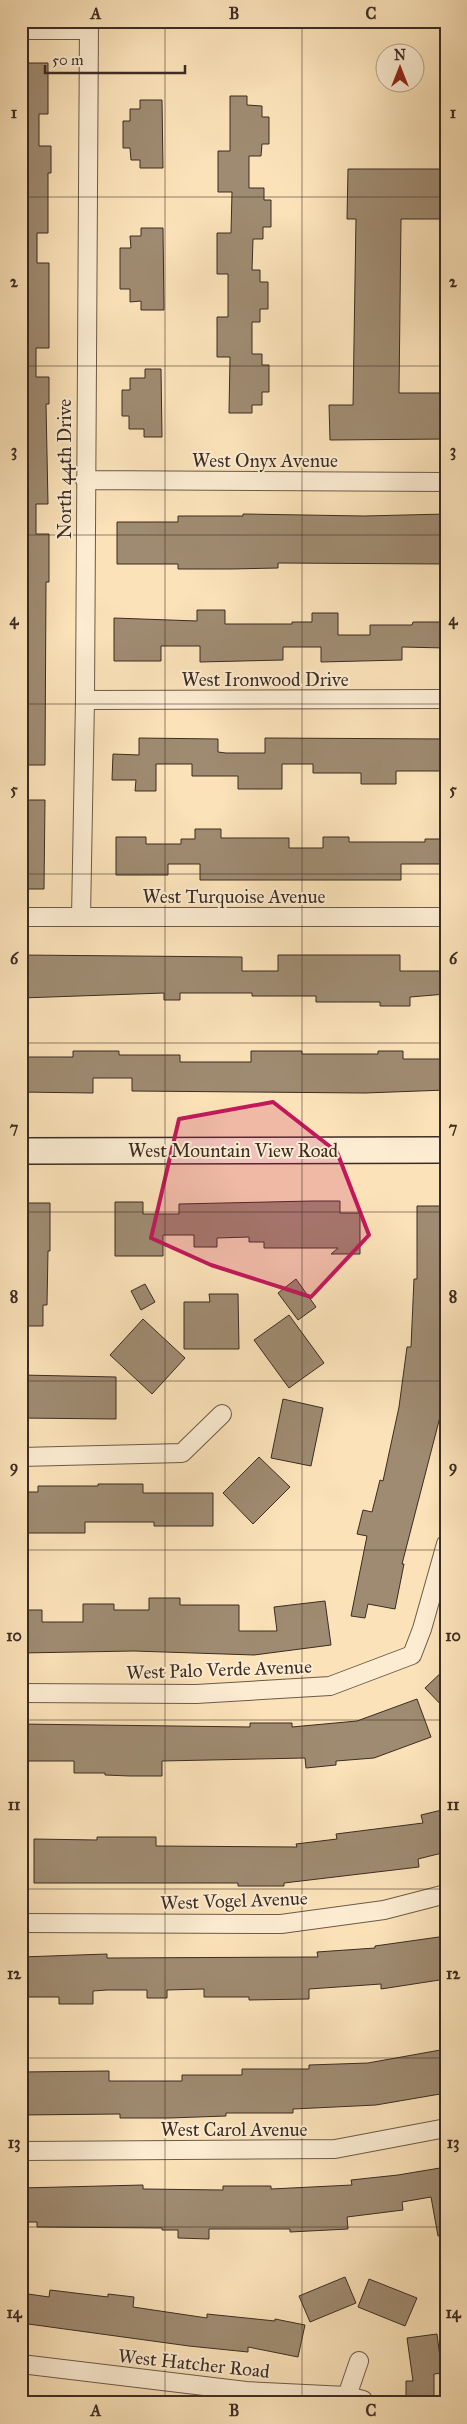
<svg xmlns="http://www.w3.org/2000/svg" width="467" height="2424" font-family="'IM FELL Great Primer',serif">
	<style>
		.building { fill: #9f8b71; stroke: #3c2c23 }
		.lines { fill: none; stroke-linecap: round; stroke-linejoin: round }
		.street-casing { stroke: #6c5a48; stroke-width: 20 }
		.secondary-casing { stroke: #3c2c23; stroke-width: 28 }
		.street { stroke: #fcecd2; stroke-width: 18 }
		.secondary { stroke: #fcecd2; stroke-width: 25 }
		.marked { fill: #c2185b; fill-opacity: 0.2; stroke: #c2185b; stroke-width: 4; stroke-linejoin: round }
		.grid { fill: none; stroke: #3c2c23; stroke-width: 1; stroke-opacity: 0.55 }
		.labels { text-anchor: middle; stroke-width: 4; stroke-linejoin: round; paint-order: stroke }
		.street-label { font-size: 19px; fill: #3c2c23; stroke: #fcecd2 }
		.neatline { fill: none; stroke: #3c2c23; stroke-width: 2 }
		.grid-label { font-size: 16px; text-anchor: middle; font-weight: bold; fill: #3c2c23 }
	</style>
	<rect width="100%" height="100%" fill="#fbe2b9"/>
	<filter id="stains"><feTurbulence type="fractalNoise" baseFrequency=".004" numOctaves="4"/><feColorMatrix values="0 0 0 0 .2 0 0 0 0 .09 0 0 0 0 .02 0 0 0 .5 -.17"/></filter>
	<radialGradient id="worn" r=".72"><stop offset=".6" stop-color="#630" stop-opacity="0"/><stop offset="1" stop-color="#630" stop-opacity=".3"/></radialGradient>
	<path class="building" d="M21 63H48V114H39V146H51V173H48V233H37V263H49V348H36V377H49V404H46L48 504H36V534H49V582H46L45 765H21Z
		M230 96H247V105L262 106V117H269V144H262L261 156H249V188H264V200H271V227H263V239H253L252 270H260V282H268V309H260V322H252V354H262V365H269V392H262V405H252V413H229L230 357H217V317H228V274H217V233H231L232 192H218V151H230Z
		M140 100H162L163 168H140V160H131L130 148H123V121H130V109H140Z
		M348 169H446V219H401L399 393H446V439L330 440 329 405H353L356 219H347Z
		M141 228H163L164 310H141V301L130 302V289H120V248H131L130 236H141Z
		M145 369H161L162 437H144V429H129V416H122V390H130V378H145Z
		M243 514 364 516 446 514V564L278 563V568L231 569H178V564H117V522H178V516H243Z
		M197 610H225V624H292V622H312V613H338V635H370V625H412L413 622H446V648L402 647V660L321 662V647H283V660L200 662V646H161V661H114V618L197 621Z
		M139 738 218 739V752L226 753H265V738L446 739V771H396V784H361V773H313V764H282V789H238V776H192V764H156V791H135L136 780H112L113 754 139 755Z
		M21 800H45L44 889H21Z
		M195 829H221V838H289V848H323V837H349V842H425V839H446V864H401V880H200V864H168V875H116V837H146V844H181V839H195Z
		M21 955 242 957V971H278V955H400V971H446V994L410 997V1006H380V1002H316V996H252V993H180V1000H164V993L21 998Z
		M73 1051H119V1055H180V1062H251V1051H302V1054H378V1051H403V1059H446V1090L365 1093 132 1091V1078H93V1093L21 1092V1057H73Z
		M312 1201H340V1213H360V1254H331L338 1248H264V1242H249V1237L217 1238V1247H194V1235H163V1256H115V1202H143V1214H179V1204Z
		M21 1203H50V1251H48L47 1305H43V1326H21Z
		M417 1206H446V1378L441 1413 402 1564H404L395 1609 368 1604 365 1618 351 1616 367 1536 357 1534 363 1510 372 1512 380 1480 383 1481 399 1407 407 1347H411L414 1279H417Z
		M296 1279 316 1307 298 1320 278 1293Z
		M145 1284 155 1302 141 1310 131 1291Z
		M209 1294H238L239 1349H184V1302H210Z
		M289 1315 324 1363 289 1388 254 1340Z
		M143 1319 185 1358 152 1394 110 1355Z
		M21 1375 116 1377V1419L21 1418Z
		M283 1399 323 1408 311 1466 271 1458Z
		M259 1457 290 1487 253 1524 223 1493Z
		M98 1484H143V1493H213V1526H154V1522H85V1533H21V1492H38V1486H98Z
		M149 1598H180V1605H239V1631H277L274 1607 325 1601 331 1645 254 1655 134 1651 21 1653V1610H42V1622H83V1604H114V1610H149Z
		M446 1668V1710L425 1688Z
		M417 1699 431 1737 374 1758 336 1761V1765L306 1768 305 1758 162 1761V1776H130L105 1775V1773H74V1761H21V1724L250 1727V1723H292V1727L357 1721Z
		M446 1809V1852L418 1859 419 1867 284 1883V1886H238V1883H34V1839L97 1840V1837H156V1846L297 1847 296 1844 337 1839 336 1834 423 1823 421 1815Z
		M446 1936V1979L381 1989V1984L309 1989V1999L249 2000V1997H204V1989L167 1990V1998H147V1990H107L93 1991V2004H59V1997H21V1957L107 1954V1958L318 1957 317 1952 375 1948V1946Z
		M446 2049V2093L376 2105 293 2109V2113H226V2116L169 2118H120V2114L21 2115V2072L109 2071V2081H182V2075H242V2069H309V2065L368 2063Z
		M446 2167V2235L438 2236 431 2197 402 2202 403 2210 347 2217 348 2229 290 2232V2229H209V2239L178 2238V2230H162V2228L37 2227V2222H21V2188L143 2185V2189L223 2190V2186H271V2189L352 2185 351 2180 398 2175Z
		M345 2277 356 2303 310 2322 299 2296Z
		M369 2279 417 2298 405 2326 358 2307Z
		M50 2290 108 2297V2294L134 2297 133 2307 207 2318V2314L275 2321V2319L305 2325 298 2357 248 2347V2352L189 2346 21 2323V2293L49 2297Z
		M437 2334 442 2373 434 2374V2403H406V2381H413L407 2338Z"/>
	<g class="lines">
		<defs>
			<path id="street" d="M21 30H89
				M85 480 446 482
				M85 700 446 699
				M21 917H446
				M81 917 85 700 89 21
				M21 1457 182 1453 222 1414
				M21 1693 196 1694 330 1686 412 1655 422 1629 446 1544
				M21 1923 281 1924 384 1910 446 1894
				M21 2151 335 2149 446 2128
				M21 2364 246 2391 347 2396 363 2400V2403
				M347 2396 359 2361"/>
			<path id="secondary" d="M21 1151 446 1150"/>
		</defs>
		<use href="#street" class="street-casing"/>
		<use href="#secondary" class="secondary-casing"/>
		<use href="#street" class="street"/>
		<use href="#secondary" class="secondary"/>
	</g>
	<path class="marked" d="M273 1102 337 1152 369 1235 311 1297 211 1265 151 1238 179 1119Z"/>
	<path class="grid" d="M165 21V2403M302 21V2403M21 197H446M21 366H446M21 535H446M21 704H446M21 874H446M21 1043H446M21 1212H446M21 1381H446M21 1550H446M21 1720H446M21 1889H446M21 2058H446M21 2227H446"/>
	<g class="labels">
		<g class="street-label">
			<text x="265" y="467">West Onyx Avenue</text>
			<text transform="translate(64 469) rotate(-90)" y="7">North 44th Drive</text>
			<text x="265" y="686">West Ironwood Drive</text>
			<text x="234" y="903">West Turquoise Avenue</text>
			<text x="233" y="1157">West Mountain View Road</text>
			<text transform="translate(219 1669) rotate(-2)" y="7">West Palo Verde Avenue</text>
			<text transform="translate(234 1900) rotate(-2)" y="7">West Vogel Avenue</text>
			<text x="234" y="2136">West Carol Avenue</text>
			<text transform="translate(194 2363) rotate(6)" y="7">West Hatcher Road</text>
		</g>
	</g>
	<rect width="467" height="2424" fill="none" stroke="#fbe2b9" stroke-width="55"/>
	<g transform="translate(400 68)"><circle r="24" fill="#fcecd2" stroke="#af9f8c"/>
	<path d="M0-4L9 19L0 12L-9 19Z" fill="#8f2418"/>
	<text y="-8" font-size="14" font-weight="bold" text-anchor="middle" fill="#3c2c23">N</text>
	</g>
	<path d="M45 65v8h140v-8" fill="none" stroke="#3c2c23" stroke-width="2.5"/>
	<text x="52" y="65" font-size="15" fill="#3c2c23" stroke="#fcecd2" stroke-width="4" paint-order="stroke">50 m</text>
	<rect x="28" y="28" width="412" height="2368" class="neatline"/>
	<g class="grid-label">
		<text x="96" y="19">A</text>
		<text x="234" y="19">B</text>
		<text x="371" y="19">C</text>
		<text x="14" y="118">1</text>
		<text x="453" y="118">1</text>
		<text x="14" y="287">2</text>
		<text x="453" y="287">2</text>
		<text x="14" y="456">3</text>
		<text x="453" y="456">3</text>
		<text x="14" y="625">4</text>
		<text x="453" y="625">4</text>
		<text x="14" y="795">5</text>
		<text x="453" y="795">5</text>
		<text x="14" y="964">6</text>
		<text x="453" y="964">6</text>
		<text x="14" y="1133">7</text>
		<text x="453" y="1133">7</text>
		<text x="14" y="1302">8</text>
		<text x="453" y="1302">8</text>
		<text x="14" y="1472">9</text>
		<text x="453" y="1472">9</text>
		<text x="14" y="1641">10</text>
		<text x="453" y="1641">10</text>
		<text x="14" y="1810">11</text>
		<text x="453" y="1810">11</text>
		<text x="14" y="1979">12</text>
		<text x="453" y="1979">12</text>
		<text x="14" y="2148">13</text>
		<text x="453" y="2148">13</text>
		<text x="14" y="2318">14</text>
		<text x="453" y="2318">14</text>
		<text x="96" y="2416">A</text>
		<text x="234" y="2416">B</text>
		<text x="371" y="2416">C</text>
	</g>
	<rect width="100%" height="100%" filter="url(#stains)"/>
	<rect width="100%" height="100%" fill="url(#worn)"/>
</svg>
